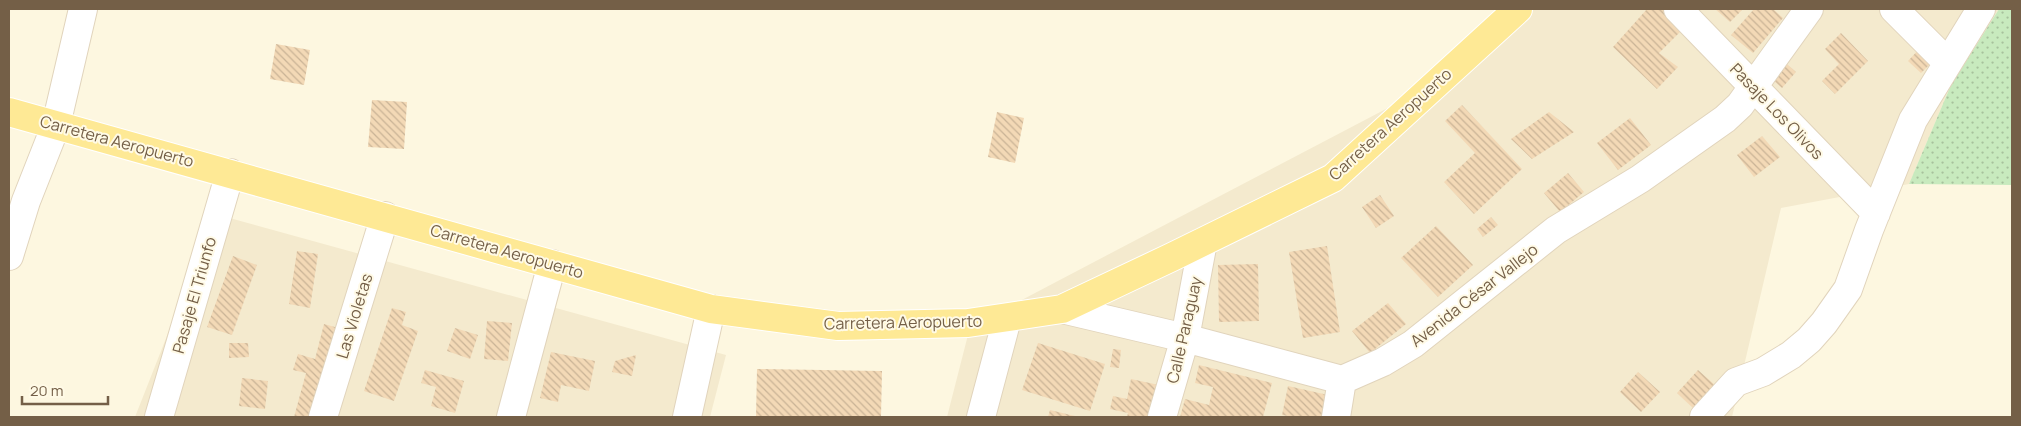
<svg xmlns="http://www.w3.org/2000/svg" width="2021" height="426" font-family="Manrope,sans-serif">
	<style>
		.residential { fill: #f4eace }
		.grass { fill: url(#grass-dots) }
		.building { fill: url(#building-back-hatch) }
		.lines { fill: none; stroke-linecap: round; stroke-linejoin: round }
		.minor-casing { stroke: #e1d4bc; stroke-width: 30 }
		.major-casing { stroke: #fff; stroke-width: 30 }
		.minor { stroke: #fff; stroke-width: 28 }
		.major { stroke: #fee995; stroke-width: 28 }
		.labels { text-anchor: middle; stroke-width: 4; stroke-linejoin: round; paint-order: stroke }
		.street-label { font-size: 16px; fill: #745f47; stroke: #fffae6 }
	</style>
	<defs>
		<pattern id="grass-dots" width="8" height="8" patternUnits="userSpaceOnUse" patternTransform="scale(1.25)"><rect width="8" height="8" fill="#c8eabe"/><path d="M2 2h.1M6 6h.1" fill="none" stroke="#a7c19c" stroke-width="1.8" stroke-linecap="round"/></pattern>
		<pattern id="building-back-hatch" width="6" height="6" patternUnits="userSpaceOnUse" patternTransform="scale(1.25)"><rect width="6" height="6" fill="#f3d9b6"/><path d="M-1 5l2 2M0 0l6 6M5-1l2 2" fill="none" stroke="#c9b396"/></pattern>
	</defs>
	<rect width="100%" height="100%" fill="#fdf7e0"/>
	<path class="residential" d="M1534 9H1999L1951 85 1909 184 1781 208 1732 417H947L970 327 1487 56Z
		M215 214 726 355 710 417H135Z"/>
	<path class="grass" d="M1999 9H2012V185L1909 184 1951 85Z"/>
	<path class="building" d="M1647 9H1666L1685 27 1659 53 1678 67 1657 89 1613 47Z
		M1715 9H1743L1730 22Z
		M1754 9H1773L1783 18 1753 53 1731 35Z
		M1841 33 1868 61 1835 94 1822 81 1839 64 1825 49Z
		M276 44 310 50 304 85 270 79Z
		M1921 47 1934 60 1921 73 1908 61Z
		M1780 58 1796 72 1782 88 1766 74Z
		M372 100 407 102 404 149 368 147Z
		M1462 105 1522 169 1474 214 1444 182 1475 153 1445 121Z
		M997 112 1024 118 1015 163 988 157Z
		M1549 112 1574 132 1532 159 1511 139Z
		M1630 118 1651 145 1618 170 1597 143Z
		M1762 136 1780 157 1754 177 1737 155Z
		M1568 173 1584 192 1560 212 1544 193Z
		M1380 195 1394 216 1376 228 1362 207Z
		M1491 217 1498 225 1483 237 1477 229Z
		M1436 226 1473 265 1438 297 1401 258Z
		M1327 246 1340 332 1303 338 1289 252Z
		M297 251 318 254 310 308 289 304Z
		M233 256 257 265 232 335 207 327Z
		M1258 264 1259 321 1219 322 1218 265Z
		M1388 303 1406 324 1370 353 1352 331Z
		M392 308 406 312 402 325 418 331 394 401 364 391Z
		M487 321 512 323 508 361 484 359Z
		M324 324 342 329 318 417H294L306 373 293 370 298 354 315 359Z
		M455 328 478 335 470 359 447 351Z
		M229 343H248L249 357 229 358Z
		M1038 343 1105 364 1090 411 1022 390Z
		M1113 349 1121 350 1119 368 1110 367Z
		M551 352 595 361 589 391 561 385 558 402 540 398Z
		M636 355 632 376 612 372 615 361Z
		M1199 365 1272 383 1263 417H1180L1185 399 1209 405 1213 387 1195 383Z
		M757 369 882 371 881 417H756Z
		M425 370 464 381 455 413 431 406 436 387 421 383Z
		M1698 370 1716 386 1694 409 1677 393Z
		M1638 372 1660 392 1641 412 1620 392Z
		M242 378 268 381 265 409 239 406Z
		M1131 379 1159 385 1152 417H1127L1128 413 1110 409 1113 396 1127 399Z
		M1288 386 1328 395 1323 417H1294L1282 415Z
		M1050 410 1079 417H1048Z"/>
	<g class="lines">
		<defs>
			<path id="minor" d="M1678 9 1876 213
				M1894 9 1947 62
				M9 256 26 201 56 125 83 9
				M1062 309 1185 338 1342 380 1383 362 1413 344 1556 230 1640 179 1725 119 1740 105 1809 9
				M159 417 230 173
				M323 417 385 216
				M511 417 552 264
				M687 417 711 309
				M981 417 1007 319
				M1162 417 1185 338 1203 242
				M1336 417 1342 380
				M1704 417 1736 382 1763 372 1791 355 1809 340 1824 323 1848 289 1869 230 1913 120 1981 9"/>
			<path id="major" d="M9 112 711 309 838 326 968 323 1062 309 1172 257 1333 178 1518 9"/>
		</defs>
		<use href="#minor" class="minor-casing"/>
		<use href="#major" class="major-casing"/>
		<use href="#minor" class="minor"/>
		<use href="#major" class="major"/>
	</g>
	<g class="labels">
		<g class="street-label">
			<text transform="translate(1777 111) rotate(46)" y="6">Pasaje Los Olivos</text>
			<text transform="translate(1390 124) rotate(-42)" y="6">Carretera Aeropuerto</text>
			<text transform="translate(117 141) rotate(15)" y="6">Carretera Aeropuerto</text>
			<text transform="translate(507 251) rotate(16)" y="6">Carretera Aeropuerto</text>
			<text transform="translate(194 295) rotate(-74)" y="6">Pasaje El Triunfo</text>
			<text transform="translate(1474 295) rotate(-38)" y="6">Avenida César Vallejo</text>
			<text transform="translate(354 316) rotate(-73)" y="6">Las Violetas</text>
			<text transform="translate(903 322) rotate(-1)" y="6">Carretera Aeropuerto</text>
			<text transform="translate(1184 330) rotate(-77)" y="6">Calle Paraguay</text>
		</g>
	</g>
	<rect width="2021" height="426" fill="none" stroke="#745f47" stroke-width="20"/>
	<path d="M22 396v8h86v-8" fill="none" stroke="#745f47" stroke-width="2.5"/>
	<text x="30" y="396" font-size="15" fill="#745f47" stroke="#fffae6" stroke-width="4" paint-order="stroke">20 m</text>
</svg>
